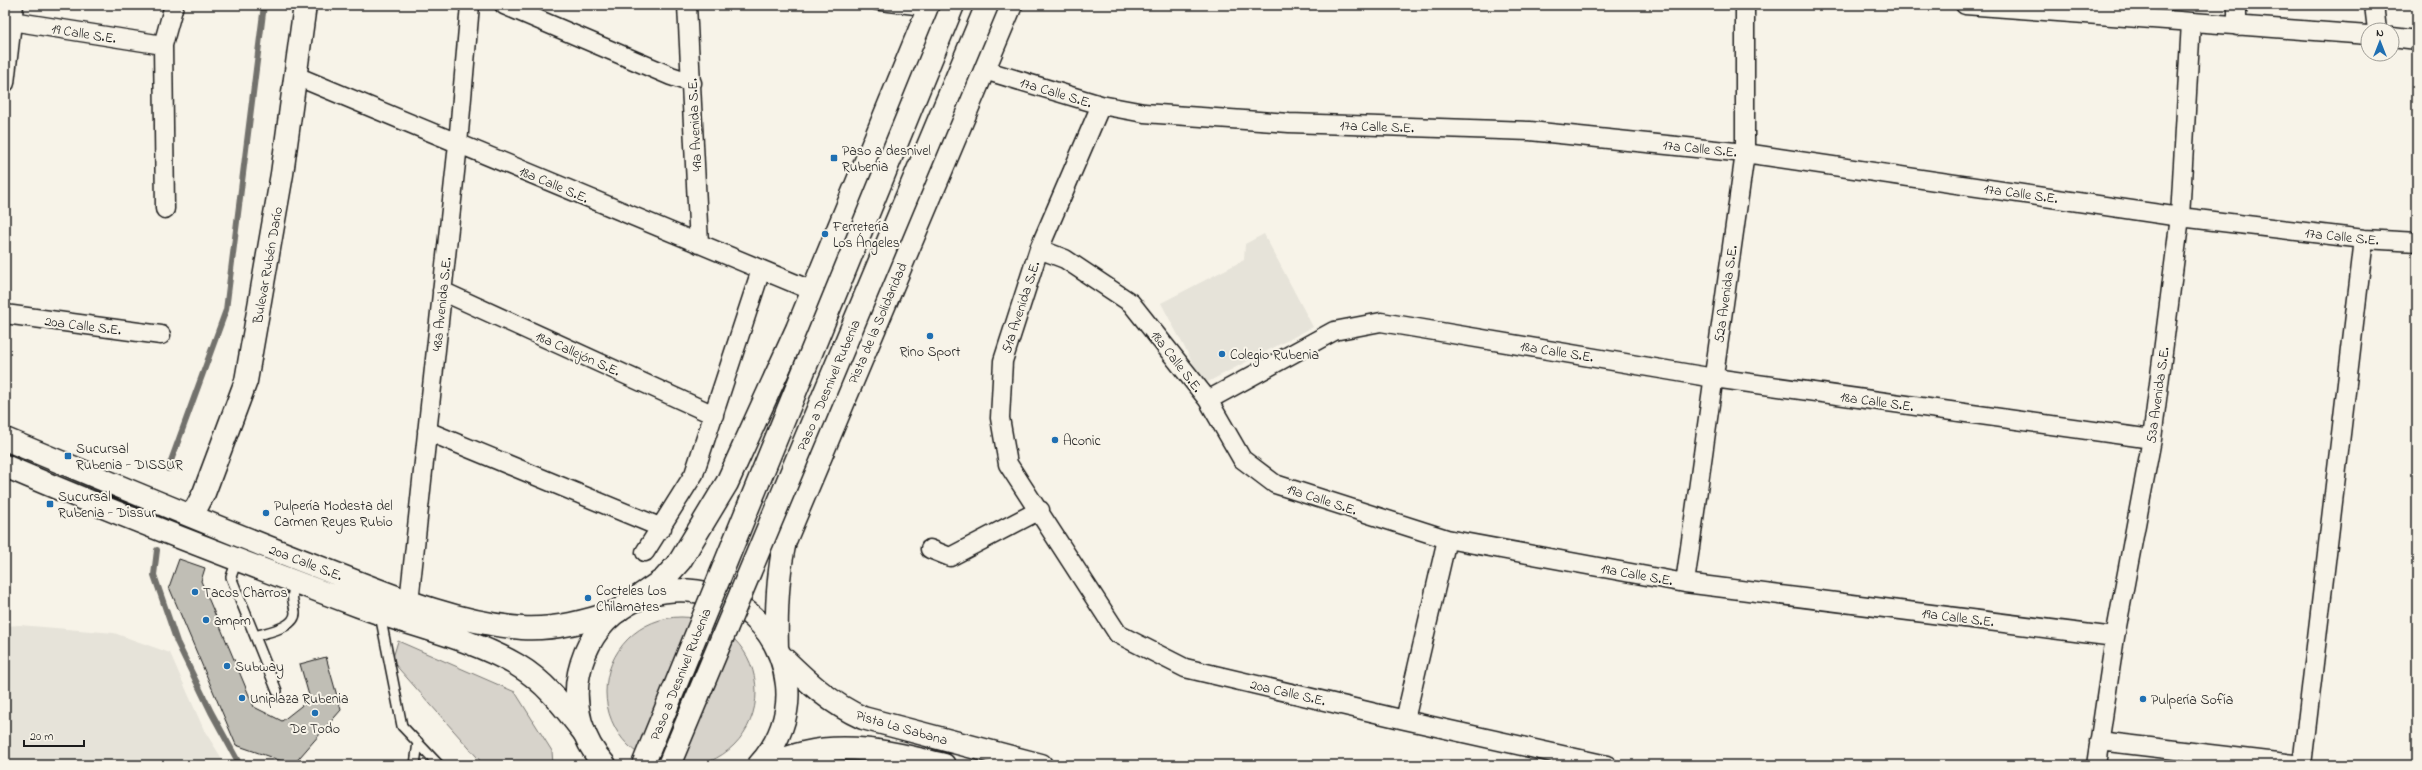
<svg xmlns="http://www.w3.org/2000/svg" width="2422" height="770" font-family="'Indie Flower',sans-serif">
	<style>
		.built { fill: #e6e3d9 }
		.green { fill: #d7d3cb; stroke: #7a7874 }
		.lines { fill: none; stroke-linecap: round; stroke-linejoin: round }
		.stream { stroke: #72716c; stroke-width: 6 }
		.building { fill: #c0beb5; stroke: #1c1c1c }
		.service-casing { stroke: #1c1c1c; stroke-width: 12 }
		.minor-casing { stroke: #1c1c1c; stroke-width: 21 }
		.tertiary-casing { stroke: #1c1c1c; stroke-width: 25 }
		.primary-casing { stroke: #1c1c1c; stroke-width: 25 }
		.service { stroke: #f7f3e8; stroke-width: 9 }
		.minor { stroke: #f7f3e8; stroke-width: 18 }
		.tertiary { stroke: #f7f3e8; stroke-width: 22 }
		.primary { stroke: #f7f3e8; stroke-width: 22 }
		.primary-bridge-casing { stroke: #1c1c1c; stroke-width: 25; stroke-linecap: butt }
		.primary-bridge { stroke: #f7f3e8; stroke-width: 22 }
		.poi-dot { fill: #1f6fb2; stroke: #f7f3e8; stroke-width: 1.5 }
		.labels { text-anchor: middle; stroke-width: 4; stroke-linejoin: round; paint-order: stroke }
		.street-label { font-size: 14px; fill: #1c1c1c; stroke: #f7f3e8 }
		.poi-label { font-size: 14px; fill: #1c1c1c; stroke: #f7f3e8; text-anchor: start }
	</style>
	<rect width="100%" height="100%" fill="#f7f3e8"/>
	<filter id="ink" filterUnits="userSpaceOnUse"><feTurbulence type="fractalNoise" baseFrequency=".025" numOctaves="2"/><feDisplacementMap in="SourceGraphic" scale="8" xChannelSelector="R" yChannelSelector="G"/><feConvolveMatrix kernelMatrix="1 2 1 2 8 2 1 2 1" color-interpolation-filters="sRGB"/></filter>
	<g filter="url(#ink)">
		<path class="built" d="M1264 234 1313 327 1204 384 1161 303 1244 260 1245 244Z
			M20 625 114 633 170 653 204 730 226 765H5V626Z"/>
		<path class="green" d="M606 692a75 75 0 1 1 150 0a75 75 0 1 1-150 0Z
			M398 641 515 692 552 751 553 765H484L392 661Z"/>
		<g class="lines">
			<path class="stream" d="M168 469 226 310 264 5
				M157 550 154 575 177 642 211 712 240 765"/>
		</g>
		<path class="building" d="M179 559 205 568 201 581 254 707 282 721 310 699 300 664 326 657 341 710 293 765 236 745 169 587Z"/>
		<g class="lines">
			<defs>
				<path id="service" d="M876 5 928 11
					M237 560 231 577 277 691
					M380 615 402 726 439 765
					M255 636C266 632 296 628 295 612 293 597 290 599 296 583
					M415 765 418 742"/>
				<path id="minor" d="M504 5 671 76 692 83
					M687 5 699 244
					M1965 5 2368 35
					M2237 5V26
					M2374 5 2377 30
					M5 20 163 45
					M2392 37 2417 40
					M984 70 1101 105 1144 113 1289 123 1530 131 1745 153 2180 217 2364 239 2417 242
					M296 76 813 291
					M5 83 14 5
					M1101 105 1039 249 1003 361 1000 418 1008 464 1118 634 1185 668 1405 720 1607 765
					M165 209 163 45 174 5
					M1039 249 1065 259 1131 303 1208 400 1242 459 1275 484 1447 539 1685 583 2115 637
					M442 291 714 415
					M5 314 161 335
					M1208 400 1334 331 1381 322 1714 378 2152 439
					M427 431 662 528
					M930 549 950 557 1040 510
					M645 552 694 474 761 270
					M1685 583 1745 153V5
					M409 602 458 144 470 5
					M1405 720 1447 539
					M2099 741 2302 765
					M2096 765 2115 637 2152 439 2180 217 2191 22
					M2302 765 2364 239"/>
				<path id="tertiary" d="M5 439C109 482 212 526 316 566 381 591 452 623 522 628 555 630 587 621 618 611
					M5 466C121 516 240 561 359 606 411 626 469 637 517 665 546 682 565 708 585 734
					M192 516 204 493 246 381 282 174 305 5"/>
				<path id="primary" d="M623 607 664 579 680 561 727 483 797 329 930 5
					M777 649C776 612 777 577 785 541L1011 5
					M780 655C806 680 829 703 863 718L1041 765
					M605 765C582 741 572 705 579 673 605 556 774 566 787 685 790 714 779 743 759 765
					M771 765C827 736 886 751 944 765"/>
			</defs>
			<use href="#service" class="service-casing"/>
			<use href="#minor" class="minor-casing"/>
			<use href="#tertiary" class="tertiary-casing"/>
			<use href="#primary" class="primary-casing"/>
			<use href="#service" class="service"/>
			<use href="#minor" class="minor"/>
			<use href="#tertiary" class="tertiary"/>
			<use href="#primary" class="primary"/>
			<defs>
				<path id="primary-bridge" d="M643 765 953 5
					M669 765 987 5"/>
			</defs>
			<use href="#primary-bridge" class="primary-bridge-casing"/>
			<use href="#primary-bridge" class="primary-bridge"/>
		</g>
	</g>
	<g class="poi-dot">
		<rect x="830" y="154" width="8" height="8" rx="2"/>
		<circle cx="825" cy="234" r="4"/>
		<circle cx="930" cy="336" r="4"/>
		<circle cx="1222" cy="354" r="4"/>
		<circle cx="1055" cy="440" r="4"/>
		<rect x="64" y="452" width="8" height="8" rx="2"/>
		<rect x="46" y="500" width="8" height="8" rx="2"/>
		<circle cx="266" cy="513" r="4"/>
		<circle cx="195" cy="592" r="4"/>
		<circle cx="588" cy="598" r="4"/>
		<circle cx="206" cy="620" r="4"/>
		<circle cx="227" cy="666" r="4"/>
		<circle cx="242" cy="698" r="4"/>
		<circle cx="2143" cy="699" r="4"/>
		<circle cx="315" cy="713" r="4"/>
	</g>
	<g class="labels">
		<g class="street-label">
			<text transform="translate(84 33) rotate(9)" y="5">19 Calle S.E.</text>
			<text transform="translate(1056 92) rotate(17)" y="5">17a Calle S.E.</text>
			<text transform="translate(694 125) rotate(-93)" y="5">49a Avenida S.E.</text>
			<text transform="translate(1377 126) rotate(2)" y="5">17a Calle S.E.</text>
			<text transform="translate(1700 148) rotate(6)" y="5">17a Calle S.E.</text>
			<text transform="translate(554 184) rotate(23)" y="5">18a Calle S.E.</text>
			<text transform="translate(2021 193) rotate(8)" y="5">17a Calle S.E.</text>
			<text transform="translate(2342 236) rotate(6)" y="5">17a Calle S.E.</text>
			<text transform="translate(267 265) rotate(-80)" y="5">Bulevar Rubén Darío</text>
			<text transform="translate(1725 294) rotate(-82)" y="5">52a Avenida S.E.</text>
			<text transform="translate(441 304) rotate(-84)" y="5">48a Avenida S.E.</text>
			<text transform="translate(1020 307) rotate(-72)" y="5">51a Avenida S.E.</text>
			<text transform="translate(877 323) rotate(-67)" y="5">Pista de la Solidaridad</text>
			<text transform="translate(83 325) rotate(7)" y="5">20a Calle S.E.</text>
			<text transform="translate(1557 351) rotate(9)" y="5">18a Calle S.E.</text>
			<text transform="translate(578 353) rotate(24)" y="5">18a Callejón S.E.</text>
			<text transform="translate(1177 361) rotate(52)" y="5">18a Calle S.E.</text>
			<text transform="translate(828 385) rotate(-67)" y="5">Paso a Desnivel Rubenia</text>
			<text transform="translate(2157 395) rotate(-82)" y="5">53a Avenida S.E.</text>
			<text transform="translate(1877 401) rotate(8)" y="5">18a Calle S.E.</text>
			<text transform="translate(1322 499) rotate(18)" y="5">19a Calle S.E.</text>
			<text transform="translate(306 562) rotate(21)" y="5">20a Calle S.E.</text>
			<text transform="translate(1637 574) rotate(10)" y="5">19a Calle S.E.</text>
			<text transform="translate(1958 617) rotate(7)" y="5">19a Calle S.E.</text>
			<text transform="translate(680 674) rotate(-68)" y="5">Paso a Desnivel Rubenia</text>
			<text transform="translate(1288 692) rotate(13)" y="5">20a Calle S.E.</text>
			<text transform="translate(902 727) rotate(16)" y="5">Pista La Sabana</text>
		</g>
		<g class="poi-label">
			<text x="842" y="155">Paso a desnivel<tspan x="842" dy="16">Rubenia</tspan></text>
			<text x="833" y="231">Ferretería<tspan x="833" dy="16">Los Ángeles</tspan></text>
			<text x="930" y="356" text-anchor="middle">Rino Sport</text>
			<text x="1230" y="359">Colegio Rubenia</text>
			<text x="1063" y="445">Aconic</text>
			<text x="76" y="453">Sucursal<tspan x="76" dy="16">Rubenia - DISSUR</tspan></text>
			<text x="58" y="501">Sucursal<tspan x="58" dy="16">Rubenia - Dissur</tspan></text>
			<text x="274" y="510">Pulpería Modesta del<tspan x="274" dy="16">Carmen Reyes Rubio</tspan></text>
			<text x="596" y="595">Cocteles Los<tspan x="596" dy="16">Chilamates</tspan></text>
			<text x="203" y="597">Tacos Charros</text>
			<text x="214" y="625">ampm</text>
			<text x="235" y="671">Subway</text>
			<text x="250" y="703">Uniplaza Rubenia</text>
			<text x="2151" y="704">Pulpería Sofía</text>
			<text x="315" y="733" text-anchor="middle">De Todo</text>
		</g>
	</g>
	<rect width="2422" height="770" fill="none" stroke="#f7f3e8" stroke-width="20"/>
	<rect x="10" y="10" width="2402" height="750" fill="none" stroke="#1c1c1c" stroke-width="1.5" filter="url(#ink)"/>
	<g transform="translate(2380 42)"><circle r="19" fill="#f7f3e8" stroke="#9f9d96"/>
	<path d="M0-3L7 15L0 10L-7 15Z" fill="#1f6fb2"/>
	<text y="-6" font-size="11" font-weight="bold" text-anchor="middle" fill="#1c1c1c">N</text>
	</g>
	<path d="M24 740v6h60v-6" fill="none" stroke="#1c1c1c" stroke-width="2"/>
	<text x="30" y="740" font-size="12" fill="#1c1c1c" stroke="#f7f3e8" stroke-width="3" paint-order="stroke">20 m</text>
</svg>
